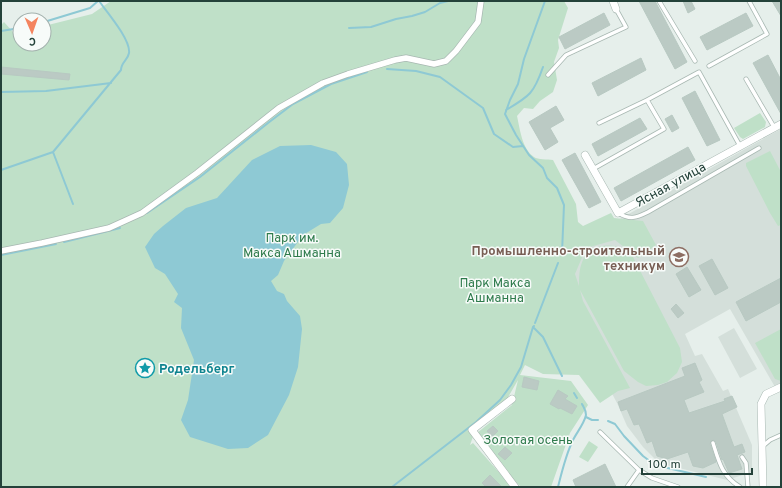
<svg xmlns="http://www.w3.org/2000/svg" width="782" height="488" font-family="Overpass,sans-serif">
	<style>
		.built { fill: #d4dfda }
		.green { fill: #bfe0c8 }
		.water { fill: #8ec9d4 }
		.lines { fill: none; stroke-linecap: round; stroke-linejoin: round }
		.stream { stroke: #8ec9d4; stroke-width: 2 }
		.building { fill: #bbcac4; stroke: #b8c9c2 }
		.service-casing { stroke: #a8b8b2; stroke-width: 5 }
		.pedestrian-casing { stroke: #a8b8b2; stroke-width: 7 }
		.minor-casing { stroke: #a8b8b2; stroke-width: 8 }
		.service { stroke: #fff; stroke-width: 3.5 }
		.pedestrian { stroke: #fff; stroke-width: 5.5 }
		.minor { stroke: #fff; stroke-width: 7 }
		.labels { text-anchor: middle; stroke-width: 3; stroke-linejoin: round; paint-order: stroke }
		.street-label { font-size: 13px; fill: #24423a; stroke: #f7fbf9 }
		.park-label { font-size: 13px; fill: #2d7a4b; stroke: #f7fbf9 }
		.education-label { font-size: 13px; font-weight: bold; fill: #785e54; stroke: #f7fbf9; text-anchor: end }
		.culture-label { font-size: 13px; font-weight: bold; fill: #0d838f; stroke: #f7fbf9; text-anchor: start }
	</style>
	<rect width="100%" height="100%" fill="#e6efeb"/>
	<path class="built" d="M781 129V384L775 387 730 309 685 334 695 356 702 354 723 391 728 389 752 445V472L727 480 659 463 643 447 627 426 617 403 608 386 571 275 582 240Z
		M734 328 757 369 740 378 718 337Z"/>
	<path class="green" d="M111 1H564L568 8 558 40 559 48 554 62 557 80 553 92 540 101 533 109 524 108 517 116C520 129 522 149 534 157 538 160 547 159 553 160L576 204 578 222 583 226 611 213 614 218 643 221 656 245 638 258 615 240 586 248 575 274 579 286C579 270 580 264 588 250 608 243 617 243 633 257L680 348 682 362 677 373 667 382 658 385 646 386 638 382 624 371 580 290 583 301 630 388 618 391 600 403 579 375 543 374 525 365 520 375 571 381 588 405 570 433 551 487H521L506 472 477 433 512 405 518 380 503 406 476 428 470 445 473 443 512 487H1V25L4 22 13 32 20 31V44H44V26L92 14Z
		M760 113 766 122 765 127 743 139 740 137 734 128Z
		M770 151 781 172V225L778 226 770 213 746 166V163Z
		M781 329V381L775 379 755 343Z
		M589 441 598 447 588 462 579 457Z"/>
	<path class="water" d="M311 145 336 152 347 164 349 185 343 208 330 223 321 224 303 235 284 261 278 275 271 281 277 291 284 294 287 301 300 316 302 329 298 367 289 395 268 435 248 448 228 449 190 437 181 420 188 400 194 360 181 328 182 308 174 302 178 294 165 274 155 268 145 247 154 234 163 226 186 208 217 198 252 160 280 146Z"/>
	<g class="lines">
		<path class="stream" d="M545 1 524 59 518 84 510 100 505 114 516 135 529 155 543 168 547 178 557 188 564 205 562 253
			M44 22 90 8 98 1
			M349 28 371 27 396 19 412 16 425 12 440 3 448 1
			M1 31 20 28
			M387 69 416 71 440 77 483 108 494 134 513 147 523 146
			M1 92 46 91 111 83
			M506 110C530 96 534 93 543 67
			M53 152 73 204
			M1 170 53 152 121 70C121 62 128 60 129 53 131 40 107 12 99 1
			M147 213 200 177 268 123 293 104 331 84 367 72
			M64 242 120 228
			M1 255 56 244
			M535 323 558 263
			M534 326 533 327 543 337 562 376
			M574 393 577 398
			M586 417 592 420H598
			M608 421 615 424 624 436 643 456 655 465 706 477
			M392 487 476 422 500 400 511 385 521 367 533 327
			M558 487C562 471 566 454 573 440 577 432 584 424 586 415 586 410 584 408 582 404"/>
	</g>
	<path class="building" d="M639 1H655L687 62 675 69Z
		M683 1H691L695 9 688 13Z
		M772 1H781V16Z
		M604 13 610 25 565 49 559 37Z
		M746 13 753 26 707 50 700 37Z
		M768 55 781 80V114L753 63Z
		M641 58 646 70 598 96 592 83Z
		M1 67 70 74 69 80 1 74Z
		M695 91 720 140 707 146 682 98Z
		M556 106 564 120 550 128 558 142 545 150 529 122Z
		M672 115 679 128 672 132 665 119Z
		M640 118 647 129 598 156 592 144Z
		M688 147 695 160 621 201 614 188Z
		M575 153 601 202 589 208 562 160Z
		M712 259 728 288 715 295 699 266Z
		M687 267 701 290 689 297 676 274Z
		M781 278V302L746 321 736 302Z
		M676 304 684 313 678 318 671 309Z
		M695 363 702 380 699 382 704 392 684 400 689 413 725 401 724 399 732 396 737 407 722 414 734 447 742 444 745 452 737 455 742 469 729 473 723 459 722 460 716 442 714 440 711 441 710 444 716 462 703 468 693 466 688 452 667 459 657 456 652 441 647 443 639 424 634 425 627 409 621 411 618 402 685 376 682 368Z
		M524 377 539 381 537 390 522 387Z
		M558 390 568 396 565 399 577 406 572 414 560 408 559 409 550 404Z
		M493 426 498 431 492 437 487 431Z
		M505 447 512 453 505 460 498 454Z
		M605 464 616 487H576L573 480Z
		M490 475 502 487H486L482 483Z"/>
	<g class="lines">
		<defs>
			<path id="service" d="M659 1 695 61
				M709 66 767 34 749 1
				M548 75 566 55 626 27 616 9
				M746 79 774 127
				M599 123 647 100 699 72 740 146
				M593 169 664 129 647 100
				M618 213C630 220 636 218 648 212L759 148
				M600 432 639 470 652 478 678 487
				M713 443C719 462 722 476 740 487
				M763 446 770 440 781 435
				M742 457 746 463 748 487
				M627 487 639 470"/>
			<path id="pedestrian" d="M1 251 42 243 109 228 142 213 197 173 279 108 323 83 348 74 395 60 406 58 434 64 446 61 456 51 478 22 481 1"/>
			<path id="minor" d="M613 1 616 9
				M585 155 618 213 781 124
				M512 399 472 430 515 487
				M763 487 761 404 766 394 781 387"/>
		</defs>
		<use href="#service" class="service-casing"/>
		<use href="#pedestrian" class="pedestrian-casing"/>
		<use href="#minor" class="minor-casing"/>
		<use href="#service" class="service"/>
		<use href="#pedestrian" class="pedestrian"/>
		<use href="#minor" class="minor"/>
	</g>
	<defs>
		<symbol id="university-ring" viewBox="-11 -11 22 22"><circle r="9.5" fill="#f7fbf9" stroke="#8d6e63" stroke-width="1.5"/><path d="M0-5L7-2L0 1L-7-2ZM-4 1L0 2.5L4 1V4Q0 6-4 4Z" fill="#8d6e63"/></symbol>
		<symbol id="sight-ring" viewBox="-11 -11 22 22"><circle r="9.5" fill="#f7fbf9" stroke="#0f9aa8" stroke-width="1.5"/><path d="M0-6L1.8-2.2L6-1.7L2.9 1.2L3.7 5.4L0 3.3L-3.7 5.4L-2.9 1.2L-6-1.7L-1.8-2.2Z" fill="#0f9aa8"/></symbol>
	</defs>
	<g fill-rule="evenodd">
		<use href="#university-ring" x="668" y="246" width="22" height="22"/>
		<use href="#sight-ring" x="134" y="357" width="22" height="22"/>
	</g>
	<g class="labels">
		<g class="street-label">
			<text transform="translate(670 184) rotate(-29)" y="5">Ясная улица</text>
		</g>
		<g class="park-label">
			<text x="292" y="242">Парк им.<tspan x="292" dy="15">Макса Ашманна</tspan></text>
			<text x="495" y="287">Парк Макса<tspan x="495" dy="15">Ашманна</tspan></text>
			<text x="528" y="444">Золотая осень</text>
		</g>
		<g class="education-label">
			<text x="665" y="255">Промышленно-строительный<tspan x="665" dy="15">техникум</tspan></text>
		</g>
		<g class="culture-label">
			<text x="159" y="373">Родельберг</text>
		</g>
	</g>
	<rect width="782" height="488" fill="none" stroke="#24423a" stroke-width="4"/>
	<g transform="translate(32 32) rotate(178)"><circle r="19" fill="#f7fbf9" stroke="#a3b1ad"/>
	<path d="M0-3L7 15L0 10L-7 15Z" fill="#f4845f"/>
	<text y="-6" font-size="11" font-weight="bold" text-anchor="middle" fill="#24423a">С</text>
	</g>
	<path d="M642 468v6h110v-6" fill="none" stroke="#24423a" stroke-width="2"/>
	<text x="648" y="468" font-size="12" fill="#24423a" stroke="#f7fbf9" stroke-width="3" paint-order="stroke">100 m</text>
</svg>
